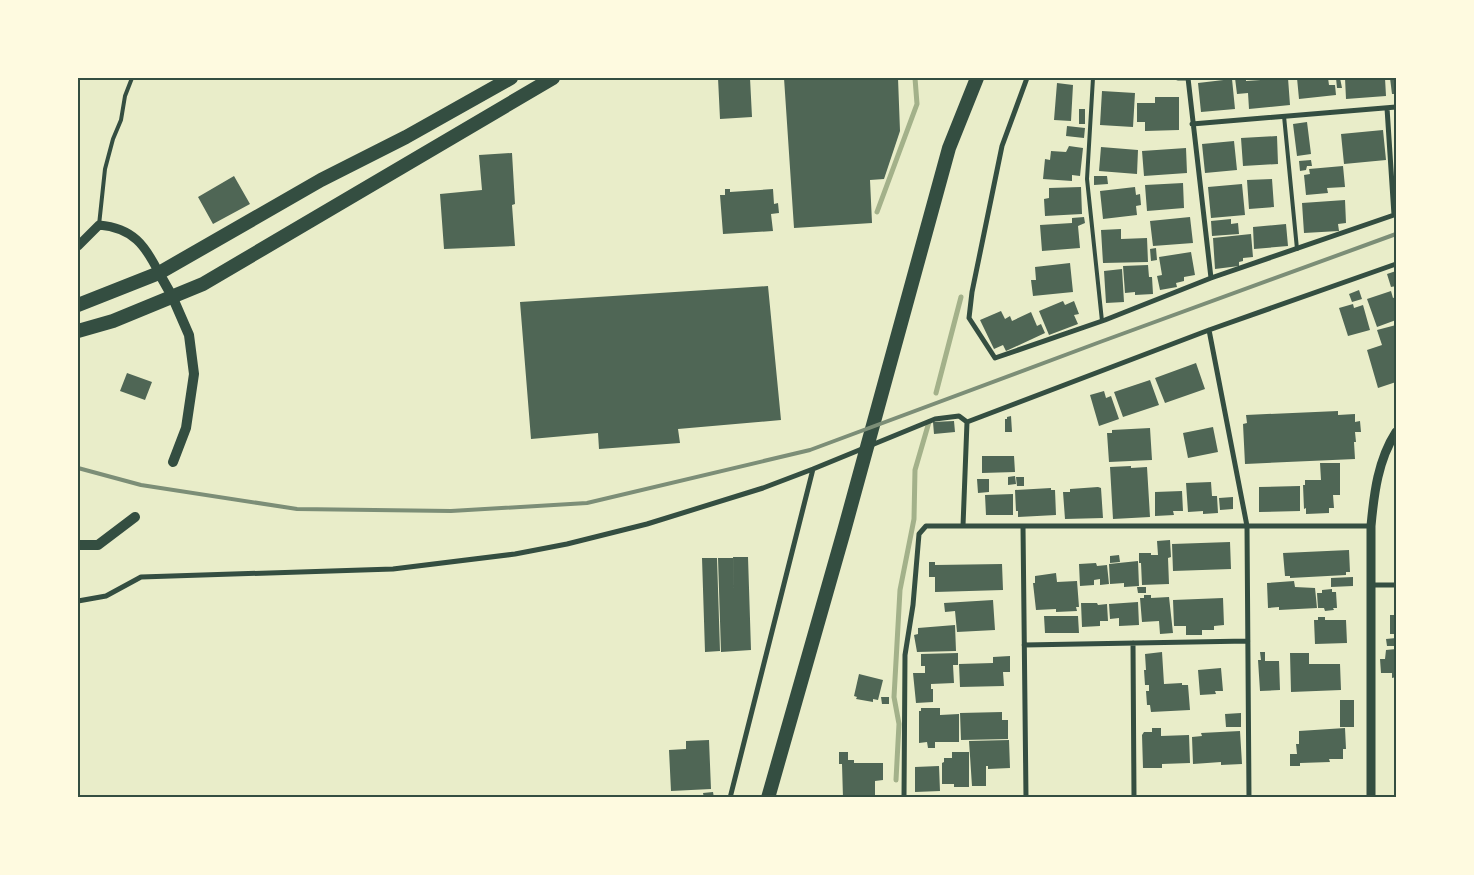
<svg xmlns="http://www.w3.org/2000/svg" width="1474" height="875" font-family="'Alegreya Sans',sans-serif">
	<style>
		.lines { fill: none; stroke-linecap: round; stroke-linejoin: round }
		.stream { stroke: #a3b18a; stroke-width: 5 }
		.building { fill: #4f6655 }
		.service { stroke: #344e41; stroke-width: 4 }
		.minor { stroke: #344e41; stroke-width: 5 }
		.tertiary { stroke: #344e41; stroke-width: 9 }
		.secondary { stroke: #344e41; stroke-width: 10 }
		.trunk { stroke: #344e41; stroke-width: 14 }
		.rail { stroke: #7c8e77; stroke-width: 4 }
		.neatline { fill: none; stroke: #344e41; stroke-width: 2 }
	</style>
	<rect width="100%" height="100%" fill="#e9edc9"/>
	<g class="lines">
		<path class="stream" d="M877 212 917 104 915 78
			M936 393 961 297
			M896 780 899 724 894 697 900 590 914 519 915 470 929 422"/>
	</g>
	<path class="building" d="M718 78H750L752 117 720 119Z
		M784 78H898L900 131 884 179 870 180 872 223 794 228Z
		M1235 78H1246V81L1288 78 1290 105 1249 109 1248 93 1237 94Z
		M1297 78H1304V79L1328 78 1329 85H1335L1336 95 1299 99Z
		M1336 78H1340L1342 88H1337Z
		M1345 78H1385L1386 96 1346 99Z
		M1390 78H1396V94H1392Z
		M1232 79 1235 109 1201 112 1198 83Z
		M1057 83 1073 85 1071 121 1054 120Z
		M1102 91 1135 93 1133 127 1100 125Z
		M1155 97H1179V130L1145 131V122H1137V103H1155Z
		M1079 109H1085V124H1079Z
		M1307 122 1311 154 1297 156 1293 124Z
		M1067 126 1085 128 1084 138 1066 136Z
		M1383 130 1386 160 1344 164 1341 134Z
		M1277 136 1278 164 1243 166 1241 138Z
		M1234 141 1237 170 1205 173 1202 144Z
		M1069 146 1083 148 1080 176 1072 175V181L1043 179 1045 159 1050 160 1051 151 1066 152Z
		M1101 147 1138 150 1137 174 1099 171Z
		M1186 148 1187 173 1144 176 1142 151Z
		M512 153 515 204 512 205 515 246 444 249 440 194 482 190 479 155Z
		M1311 160 1312 166H1307L1306 170 1300 171 1299 161Z
		M1343 166 1345 187 1327 188 1328 193 1306 195 1304 175 1310 174 1309 169Z
		M234 176 250 204 213 224 198 197Z
		M1094 176H1107L1108 184 1094 185Z
		M1272 179 1274 207 1249 209 1247 180Z
		M1183 183 1184 208 1147 211 1145 185Z
		M1242 184 1245 215 1211 218 1208 187Z
		M1081 187 1082 214 1045 216 1044 199 1049 198V188Z
		M1135 187 1136 195 1140 194 1141 205 1136 206 1137 215 1103 219 1100 191Z
		M725 189H730V192L773 189 774 204 778 203 779 213 771 214 773 231 723 234 720 195H725Z
		M1345 200 1346 223 1338 224 1339 231 1304 233 1302 203Z
		M1084 217 1085 223 1078 226 1080 248 1042 251 1040 225 1072 223V218Z
		M1190 217 1193 243 1153 246 1150 221Z
		M1231 219V224L1238 223 1239 234 1212 236 1211 221Z
		M1286 224 1288 246 1254 249 1253 227Z
		M1121 229V239L1147 238 1148 262 1103 263 1101 230Z
		M1251 234 1253 257 1243 258V261L1239 262V266L1215 269 1213 238Z
		M1156 248 1157 260 1151 261 1150 249Z
		M1191 252 1195 275 1184 277V281L1176 283 1177 287 1160 290 1157 276 1162 275 1159 257Z
		M1070 263 1073 292 1033 296 1031 280H1036L1035 267Z
		M1148 265 1149 277H1152L1153 294 1135 295V292L1125 293 1123 266Z
		M1122 269 1124 302 1106 303 1104 271Z
		M1396 271V286L1391 287 1387 274Z
		M768 286 781 420 678 429 680 443 599 449 598 433 531 439 520 302Z
		M1359 290 1362 299 1352 302 1349 294Z
		M1391 291 1393 298 1396 297V320L1377 327 1367 299Z
		M1063 301 1065 305 1074 301 1079 314 1074 315 1078 324 1049 335 1039 311Z
		M1353 304 1354 308 1363 305 1370 330 1348 336 1339 308Z
		M1001 311 1005 319 1010 316 1012 321 1031 312 1037 326 1041 324 1045 333 1006 351 1003 345 994 349 980 320Z
		M1396 325V382L1378 388 1367 350 1382 345 1377 330Z
		M1196 363 1205 389 1165 403 1155 378Z
		M127 373 152 382 145 400 120 391Z
		M1150 380 1159 405 1123 417 1114 392Z
		M1104 391 1106 398 1111 396 1119 419 1099 426 1090 395Z
		M1338 411V415L1355 414V422L1360 421 1361 432H1355L1356 442H1354L1355 459 1245 464 1243 424 1247 423 1246 415Z
		M1011 416 1012 432H1005V419H1007V417Z
		M954 421 955 432 934 434 933 422Z
		M1213 427 1218 452 1188 458 1183 433Z
		M1150 428 1152 460 1109 462 1107 433H1112V430Z
		M982 456H1014L1015 472 982 473Z
		M1320 463H1340V495H1333L1334 508H1329V513L1306 514V508L1304 509 1303 485H1305V480H1321Z
		M1131 466V468L1147 467 1150 517 1113 519 1110 467Z
		M1015 476 1016 484 1008 485V477Z
		M1016 477H1024V486H1017Z
		M977 479H989V492L978 493Z
		M1211 482 1212 496H1217L1218 513 1203 514V511L1188 512 1186 483Z
		M1300 486V511L1259 512V487Z
		M1098 487 1101 488 1103 518 1065 519 1063 492H1070V489Z
		M1051 488V490H1055L1056 515 1018 517V511H1016L1015 490Z
		M1182 491 1183 511H1173L1174 515 1155 516V492Z
		M1013 494V515H986L985 495Z
		M1233 497V509L1220 510 1219 498Z
		M1170 540 1171 557 1168 558 1169 584 1142 585 1141 563H1139V553H1151V555H1158L1157 541Z
		M1230 542 1231 569 1173 571 1172 544Z
		M1349 550 1350 572H1346V575L1290 578V576H1285L1283 553Z
		M1119 555 1120 562 1110 563V556Z
		M733 557H748L751 650 736 651Z
		M702 558H717L720 651 705 652Z
		M718 558H733L736 651 721 652Z
		M1138 561 1139 586 1124 587V583L1110 584 1109 564Z
		M929 562H935V565L1002 564 1003 590 935 592V577H929Z
		M1096 563 1097 566 1107 565 1109 584 1100 585V579L1094 580V585L1080 586 1079 564Z
		M1056 573 1057 582 1077 581 1079 607H1076L1077 611 1056 612V609L1036 610 1033 583H1035V576Z
		M1353 577V586L1331 587V578Z
		M1294 581 1295 587 1315 588 1317 608 1279 610V607L1268 608 1267 583Z
		M1137 587H1146V593H1138Z
		M1332 589V592H1336L1337 608H1333L1334 610 1325 611 1324 608H1318L1317 593H1322V590Z
		M1144 595H1151V598L1169 597 1173 633 1160 634 1159 621 1142 622 1140 598H1144Z
		M1223 598 1224 625 1214 626V630H1202V635H1186V626H1174L1173 600Z
		M993 600 995 630 957 632 955 611 945 612 944 603Z
		M1138 602 1139 625 1119 626V618L1110 619 1109 604Z
		M1081 603H1097L1098 605 1107 604 1108 621H1100V626L1082 627Z
		M1394 608H1396V634H1390V615H1394Z
		M1044 616H1078L1079 633H1045Z
		M1318 617H1325V620H1346L1347 643 1315 644 1314 620H1318Z
		M955 625 956 651 917 652 914 635 918 634V628Z
		M1396 638V646H1387L1386 639Z
		M1396 649V677L1392 678V673H1381L1380 659H1385L1386 650Z
		M1162 652 1164 684 1182 683V685H1188L1190 710 1151 712 1150 705H1147L1146 691H1149V685H1145L1144 670H1146L1145 654Z
		M1260 652H1265V661H1279L1280 690 1260 691 1258 660H1261Z
		M958 653V665H953L954 683 931 684V689H933V702L916 703 913 673H925V666H921V654Z
		M1290 653H1309V664H1340L1341 690 1291 692Z
		M1010 656V672H1003L1004 686 960 687 959 664 993 663V657Z
		M1221 668 1223 691H1215L1216 694 1200 695 1198 670Z
		M859 674 883 680 878 700 873 699V702L856 699 857 697 854 696Z
		M881 697H889V704H882Z
		M1340 700H1354V727H1340Z
		M921 708H940V715L959 714V742H935V748H928L927 742 919 743V711H921Z
		M1002 712V720H1008V739L961 740 960 713Z
		M1241 713V727H1226L1225 714Z
		M1152 728H1161V736L1189 735 1190 763 1162 764V768H1143L1142 735 1144 732H1152Z
		M1345 728 1346 749H1343V759H1329L1330 762 1300 763V766H1290V754H1297L1296 744H1299V731Z
		M1240 731 1242 764 1221 765V762L1193 764 1192 737 1202 736 1201 733Z
		M709 740 711 789 671 791 669 750 686 749V741Z
		M1009 740 1010 768 988 769V766H986V786H972L969 741Z
		M839 752H848V760H854V763H883V780L875 781V798H843L842 764H839Z
		M952 752H969V787H954V784H942V763L944 762V758H952Z
		M939 766 940 791 915 792V767Z
		M713 792 714 798H704L703 793Z"/>
	<g class="lines">
		<path class="service" d="M1093 78 1087 179 1102 321
			M1284 116 1297 249
			M99 225 105 169 113 139 121 120 125 96 132 78"/>
		<path class="minor" d="M1027 78 1002 146 972 292 969 318 995 358 1105 320 1211 278 1394 215 1387 108
			M1178 78H1188L1211 278
			M1192 124 1396 107
			M1209 330 1247 526 1249 798
			M967 422 1209 330 1396 264
			M963 526 967 422
			M1023 526 1026 798
			M1371 585H1396
			M78 601 106 596 141 577 393 569 515 554 567 544 647 524 763 488 813 469
			M1133 643 1134 798
			M1024 645 1248 641
			M730 798 813 469 935 419 959 416 967 422
			M904 798 905 655 913 605 919 534 926 526H1371"/>
		<path class="tertiary" d="M78 246 99 225C133 228 145 245 159 273
			M1371 798V526C1374 493 1378 460 1396 432"/>
		<path class="secondary" d="M159 273 172 296 189 335 194 374 186 428 173 462
			M78 545H98L135 517"/>
		<path class="trunk" d="M78 305 159 273 321 180 406 137 511 78
			M78 331 113 321 203 284 553 78
			M768 798 844 531 949 148 977 78"/>
		<path class="rail" d="M78 468 141 485 297 509 451 511 587 503 810 450 1100 342 1396 234"/>
	</g>
	<rect width="1474" height="875" fill="none" stroke="#fefae0" stroke-width="158"/>
	<rect x="79" y="79" width="1316" height="717" class="neatline"/>
</svg>
